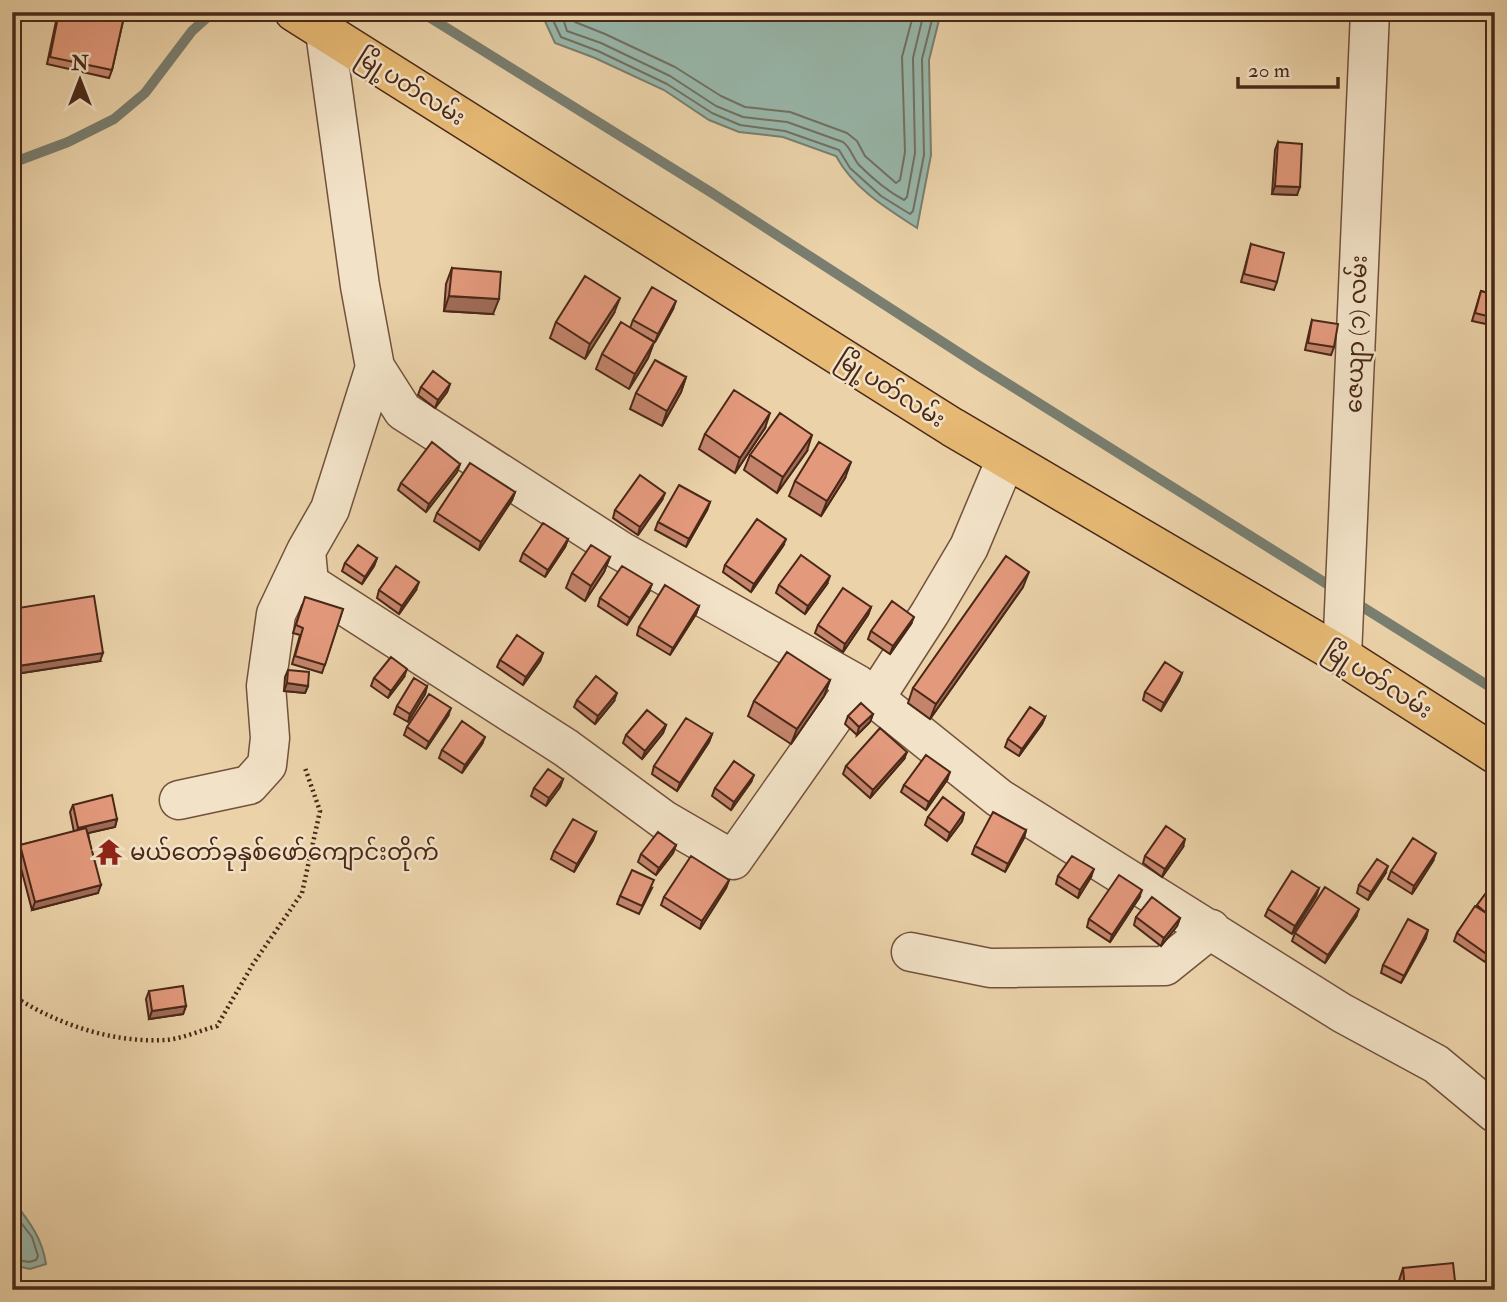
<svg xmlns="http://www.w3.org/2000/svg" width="1507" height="1302" font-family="'IM FELL Double Pica','Noto Sans Myanmar',serif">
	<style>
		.water { fill: #98b7ab; stroke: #797e70; stroke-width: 2 }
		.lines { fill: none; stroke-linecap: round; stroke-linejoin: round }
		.shore { stroke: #717062; stroke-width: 2 }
		.stream { stroke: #797e70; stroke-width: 10 }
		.minor-casing { stroke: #72523c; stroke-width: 41 }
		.major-casing { stroke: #4a2818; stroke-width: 41 }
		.path { stroke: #4a2818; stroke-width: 4.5; stroke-dasharray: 2 3.5; stroke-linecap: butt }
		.minor { stroke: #f2e2c7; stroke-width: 38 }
		.major { stroke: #e6b974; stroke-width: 38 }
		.wall { fill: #c3846b; stroke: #4a2818; stroke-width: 2 }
		.shaded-wall { fill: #9f6b57; stroke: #4a2818; stroke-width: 2 }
		.building { fill: #e3997c; stroke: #4a2818; stroke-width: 2 }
		.labels { text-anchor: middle; stroke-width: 5; stroke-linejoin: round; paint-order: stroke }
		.street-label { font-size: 23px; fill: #4a2818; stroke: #f2e2c7 }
		.poi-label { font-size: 23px; fill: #4a2818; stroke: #f2e2c7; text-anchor: start }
	</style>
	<rect width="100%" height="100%" fill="#ebd2a9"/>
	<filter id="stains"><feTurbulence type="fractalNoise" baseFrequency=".00286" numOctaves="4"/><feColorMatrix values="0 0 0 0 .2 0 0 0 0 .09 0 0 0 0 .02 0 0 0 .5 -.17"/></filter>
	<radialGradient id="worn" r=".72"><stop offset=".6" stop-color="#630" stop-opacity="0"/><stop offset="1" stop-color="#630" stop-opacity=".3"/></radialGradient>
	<path class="water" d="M545 12H941L929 60 931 155 917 228C886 208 854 189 836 156L783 137 739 132 709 120 664 90 595 58 555 43 544 19Z
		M12 1199C28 1220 42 1237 46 1264L30 1269 12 1265Z"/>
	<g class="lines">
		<path class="shore" d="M552 12V18L561 37 598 51 667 84 712 113 740 125 785 131 839 150 850 168 881 196 910 214 913 211 924 155 922 59 934 12
			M561 12 567 31 601 43 670 76 716 106 743 117 787 122 843 142C851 148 853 158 859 165 872 178 887 191 904 200L907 197 915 153 913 58 924 12
			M571 12 575 22 605 34 675 67 721 96 745 107 790 112 847 133 857 141 865 156 896 183 900 180 905 152 902 57 914 12
			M12 1211 32 1237 38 1256 36 1260 29 1262 12 1259"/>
		<path class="stream" d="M421 12 712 193 981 367 1335 589
			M12 163 68 142 114 119 145 93 192 31 213 12
			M1353 601 1495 690
			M1494 1290 1491 1274 1495 1265"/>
		<defs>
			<path id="minor" d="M325 32 360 286 375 367 330 509 306 551 309 583 566 748 664 820 733 860 857 684
				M375 367 403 411 621 551 857 684 999 798 1342 1013 1436 1064 1495 1113
				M1342 656 1370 12
				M875 698 930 613 969 547 1006 459
				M179 800 249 785 267 765 270 738 266 686 276 614 306 551
				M911 952 990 968 1165 966 1211 929"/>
			<path id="major" d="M294 12 952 427 1342 656 1495 754"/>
		</defs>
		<use href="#minor" class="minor-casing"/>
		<use href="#major" class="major-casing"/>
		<path class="path" d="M12 995C56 1024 112 1043 165 1040 182 1039 201 1030 217 1026L253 964 302 893 320 811 305 768"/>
		<use href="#minor" class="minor"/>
		<use href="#major" class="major"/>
	</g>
	<path class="wall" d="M58 12H125L112 70 109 78 47 64Z
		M163 12H175L173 17Z
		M1278 142 1297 195 1272 194 1275 150Z
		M1251 244 1277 282 1274 290 1241 282Z
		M452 268 493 314 444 311 446 284Z
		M1481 291 1495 295V326L1472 321Z
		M673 309 655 342 630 328 633 320Z
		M614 313 585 359 550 338 556 322Z
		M1312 320 1334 347 1331 355 1305 350 1310 328Z
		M654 342 648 358 629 389 596 369 602 354Z
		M686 377 681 392 662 426 630 409 636 393Z
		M450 384 447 392 435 408 418 395 421 387Z
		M765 428 735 473 699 449 705 434Z
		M807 451 777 493 744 470 750 455Z
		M460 464 457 472 426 512 398 490 401 483Z
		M845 478 821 516 789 496 795 481Z
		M515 492 512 500 479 550 434 521 437 513Z
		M662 500 638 535 613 518 615 510Z
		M710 502 707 510 686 547 655 530 658 522Z
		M568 539 565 547 545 577 520 561 523 553Z
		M783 546 751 592 723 572 725 565Z
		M610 557 604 572 585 601 566 588 572 573Z
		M377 558 374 566 362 584 342 571 345 563Z
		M827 584 805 614 776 593 779 585Z
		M1023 587 930 719 908 703 913 688Z
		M379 590H416L399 614 377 598Z
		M649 592 627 625 598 606 600 598Z
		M302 605 343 609 322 673 292 664 300 635 293 633Z
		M699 606 696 614 670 655 637 635 639 627Z
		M871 607 868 615 843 652 815 633 818 625Z
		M12 609 100 661 15 674 12 656Z
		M911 624 890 654 868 639 871 631Z
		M543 653 540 661 523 685 497 667 500 660Z
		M288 670 308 686 305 693 284 691 285 677Z
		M1182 673 1179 681 1161 711 1143 700 1145 692Z
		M404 677 388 698 371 686 374 678Z
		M830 680 824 696 791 744 748 716 754 701Z
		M427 686 425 694 408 722 394 714 397 706Z
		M577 700 614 701 595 724 574 707Z
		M873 714 870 722 857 735 845 724 848 716Z
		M448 716 426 749 404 735 407 727Z
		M1045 717 1042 724 1019 756 1005 747 1008 739Z
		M666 725 663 733 642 759 623 743 626 735Z
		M712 734 709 742 677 791 652 774 654 766Z
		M482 744 462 773 439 758 442 750Z
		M904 759 870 798 843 774 846 766Z
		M563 779 560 787 546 806 531 796 534 788Z
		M947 780 926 810 901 792 904 785Z
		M751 782 731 810 712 796 715 788Z
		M73 805 117 819 115 827 88 833 98 893 32 910 17 853 20 845 74 832 70 812Z
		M964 813 962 821 947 841 925 825 928 817Z
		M1026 830 1024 838 1005 872 972 854 975 846Z
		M596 832 593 840 574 872 551 859 554 851Z
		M676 845 673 853 656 875 638 862 641 854Z
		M1183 847 1162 877 1143 863 1145 856Z
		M1433 861 1412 894 1388 879 1391 871Z
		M1385 874 1368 900 1357 893 1359 885Z
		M1058 876 1091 877 1078 898 1056 884Z
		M729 880 726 888 700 929 661 905 664 897Z
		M1492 885 1495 949 1485 962 1454 941 1457 933Z
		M652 888 639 914 617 904 620 896Z
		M1319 888 1316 896 1292 934 1265 916 1268 909Z
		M1139 898 1110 942 1087 927 1089 919Z
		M1136 917 1180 918 1177 926 1161 946 1134 925Z
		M1356 917 1325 963 1292 941 1295 933Z
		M1426 938 1401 983 1381 973 1383 965Z
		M149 991 186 1006 183 1014 149 1019 146 999Z
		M1403 1268 1456 1290H1398V1284Z"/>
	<path class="shaded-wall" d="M1275 186 1300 187 1297 195 1272 194Z
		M449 296 499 299 493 314 444 311Z
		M620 298 614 313 585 359 590 344Z
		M676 301 673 309 655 342 658 334Z
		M654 342 648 358 629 389 635 374Z
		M686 377 681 392 662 426 667 411Z
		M450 384 447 392 435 408 438 400Z
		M770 413 765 428 735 473 740 458Z
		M812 435 807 451 777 493 783 477Z
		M851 462 845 478 821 516 827 501Z
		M460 464 457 472 426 512 429 504Z
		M515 492 512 500 479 550 481 542Z
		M665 493 662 500 638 535 640 527Z
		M710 502 707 510 686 547 689 539Z
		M568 539 565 547 545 577 548 570Z
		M786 539 783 546 751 592 754 584Z
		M610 557 604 572 585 601 591 586Z
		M377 558 374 566 362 584 365 577Z
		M1029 572 1023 587 930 719 936 704Z
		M830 576 827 584 805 614 808 606Z
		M419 582 416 590 399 614 402 606Z
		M652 584 649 592 627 625 630 618Z
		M699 606 696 614 670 655 673 648Z
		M871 607 868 615 843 652 845 644Z
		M914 617 911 624 890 654 893 646Z
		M103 653 100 661 15 674 18 666Z
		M543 653 540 661 523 685 526 677Z
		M407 669 404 677 388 698 391 691Z
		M1182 673 1179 681 1161 711 1164 703Z
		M830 680 824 696 791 744 797 729Z
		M287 683 308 686 305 693 284 691Z
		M427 686 425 694 408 722 410 714Z
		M617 693 614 701 595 724 598 716Z
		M451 708 448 716 426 749 429 742Z
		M873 714 870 722 857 735 859 727Z
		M1045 717 1042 724 1019 756 1022 749Z
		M666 725 663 733 642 759 645 751Z
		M712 734 709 742 677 791 680 783Z
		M485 737 482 744 462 773 465 765Z
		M907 752 904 759 870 798 873 790Z
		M950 772 947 780 926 810 929 802Z
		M754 775 751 782 731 810 734 802Z
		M563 779 560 787 546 806 549 798Z
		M964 813 962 821 947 841 950 833Z
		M117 819 115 827 75 836 78 828Z
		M1026 830 1024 838 1005 872 1008 864Z
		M596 832 593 840 574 872 577 864Z
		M1185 839 1183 847 1162 877 1165 869Z
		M676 845 673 853 656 875 659 868Z
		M1436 853 1433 861 1412 894 1414 886Z
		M1388 866 1385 874 1368 900 1371 892Z
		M1094 869 1091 877 1078 898 1080 890Z
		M729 880 726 888 700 929 702 921Z
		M101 885 98 893 32 910 35 902Z
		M1319 888 1316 896 1292 934 1295 926Z
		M1142 890 1139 898 1110 942 1112 935Z
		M1359 909 1356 917 1325 963 1328 955Z
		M1180 918 1177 926 1161 946 1164 938Z
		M1428 930 1426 938 1401 983 1404 976Z
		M1495 945V949L1485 962 1488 955Z
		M186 1006 183 1014 149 1019 152 1011Z"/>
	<path class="building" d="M59 12H125L112 70 50 57Z
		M1278 142 1302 144 1300 187 1275 186Z
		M1251 244 1284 253 1277 282 1244 274Z
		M452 268 501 272 499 299 449 296Z
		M585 276 620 298 590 344 556 322Z
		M652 287 676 301 658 334 633 320Z
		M1481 291 1495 295V318L1475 313Z
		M1312 320 1338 324 1334 347 1308 343Z
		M621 322 654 342 635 374 602 354Z
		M655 360 686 377 667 411 636 393Z
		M433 371 450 384 438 400 421 387Z
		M734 390 770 413 740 458 705 434Z
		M780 413 812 435 783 477 750 455Z
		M432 442 460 464 429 504 401 483Z
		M819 442 851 462 827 501 795 481Z
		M470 463 515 492 481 542 437 513Z
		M640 475 665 493 640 527 615 510Z
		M679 485 710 502 689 539 658 522Z
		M757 519 786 539 754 584 725 565Z
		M543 523 568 539 548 570 523 553Z
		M358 545 377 558 365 577 345 563Z
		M591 545 610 557 591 586 572 573Z
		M801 555 830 576 808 606 779 585Z
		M1006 556 1029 572 936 704 913 688Z
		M396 566 419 582 402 606 379 590Z
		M622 566 652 584 630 618 600 598Z
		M665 585 699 606 673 648 639 627Z
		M843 588 871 607 845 644 818 625Z
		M94 596 103 653 18 666 12 632V609Z
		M305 597 343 609 325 665 295 656 303 628 296 625Z
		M892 601 914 617 893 646 871 631Z
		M517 635 543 653 526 677 500 660Z
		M787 652 830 680 797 729 754 701Z
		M391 657 407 669 391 691 374 678Z
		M1165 662 1182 673 1164 703 1145 692Z
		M288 670 309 672 308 686 287 683Z
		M596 676 617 693 598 716 577 700Z
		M414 678 427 686 410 714 397 706Z
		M429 694 451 708 429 742 407 727Z
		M861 703 873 714 859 727 848 716Z
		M1030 707 1045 717 1022 749 1008 739Z
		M647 710 666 725 645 751 626 735Z
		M686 718 712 734 680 783 654 766Z
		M462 721 485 737 465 765 442 750Z
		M880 728 907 752 873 790 846 766Z
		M926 755 950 772 929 802 904 785Z
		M734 761 754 775 734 802 715 788Z
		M548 769 563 779 549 798 534 788Z
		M112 795 117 819 78 828 73 805Z
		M943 797 964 813 950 833 928 817Z
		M993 812 1026 830 1008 864 975 846Z
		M573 819 596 832 577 864 554 851Z
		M1166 826 1185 839 1165 869 1145 856Z
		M86 828 101 885 35 902 20 845Z
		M658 832 676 845 659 868 641 854Z
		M1413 838 1436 853 1414 886 1391 871Z
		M691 856 729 880 702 921 664 897Z
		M1072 856 1094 869 1080 890 1058 876Z
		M1377 859 1388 866 1371 892 1359 885Z
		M632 870 654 880 642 906 620 896Z
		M1292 871 1319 888 1295 926 1268 909Z
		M1119 875 1142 890 1112 935 1089 919Z
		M1492 885 1495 887V945L1488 955 1457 933 1475 906 1486 913 1477 905Z
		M1325 887 1359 909 1328 955 1295 933Z
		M1152 897 1180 918 1164 938 1136 917Z
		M1408 919 1428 930 1404 976 1383 965Z
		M183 986 186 1006 152 1011 149 991Z
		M1453 1263 1456 1290H1405L1403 1268Z"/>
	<defs>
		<symbol id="temple-bare" viewBox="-9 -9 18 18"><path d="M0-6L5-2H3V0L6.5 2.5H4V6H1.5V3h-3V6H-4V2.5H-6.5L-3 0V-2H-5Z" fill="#8f2418" stroke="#f2e2c7" stroke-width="2.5" paint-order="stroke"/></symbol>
	</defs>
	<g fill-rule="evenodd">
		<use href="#temple-bare" x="90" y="833" width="38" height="38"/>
	</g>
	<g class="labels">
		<g class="street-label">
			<text transform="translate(411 87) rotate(32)" y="8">မြို့ပတ်လမ်း</text>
			<text transform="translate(1356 334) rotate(-88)" y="8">ဇေယျာ (၁) လမ်း</text>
			<text transform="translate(891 389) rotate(32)" y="8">မြို့ပတ်လမ်း</text>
			<text transform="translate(1378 680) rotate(32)" y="8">မြို့ပတ်လမ်း</text>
		</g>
		<g class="poi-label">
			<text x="130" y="860">မယ်တော်ခုနှစ်ဖော်ကျောင်းတိုက်</text>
		</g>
	</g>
	<rect width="1507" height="1302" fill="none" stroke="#ebd2a9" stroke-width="42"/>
	<rect x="14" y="14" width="1479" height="1274" fill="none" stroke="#4a2818" stroke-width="3.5"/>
	<rect x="21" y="21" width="1465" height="1260" fill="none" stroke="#4a2818" stroke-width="2"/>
	<g transform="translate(80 80)" stroke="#f2e2c7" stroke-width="5" paint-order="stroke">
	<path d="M0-5L12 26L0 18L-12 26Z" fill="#4a2818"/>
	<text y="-10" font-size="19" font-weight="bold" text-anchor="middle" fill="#4a2818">N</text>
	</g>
	<path d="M1238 77v10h100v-10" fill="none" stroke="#4a2818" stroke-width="3.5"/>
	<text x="1248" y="77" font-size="21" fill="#4a2818" stroke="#f2e2c7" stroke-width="5" paint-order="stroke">20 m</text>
	<rect width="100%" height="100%" filter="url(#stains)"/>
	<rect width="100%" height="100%" fill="url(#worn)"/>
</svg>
